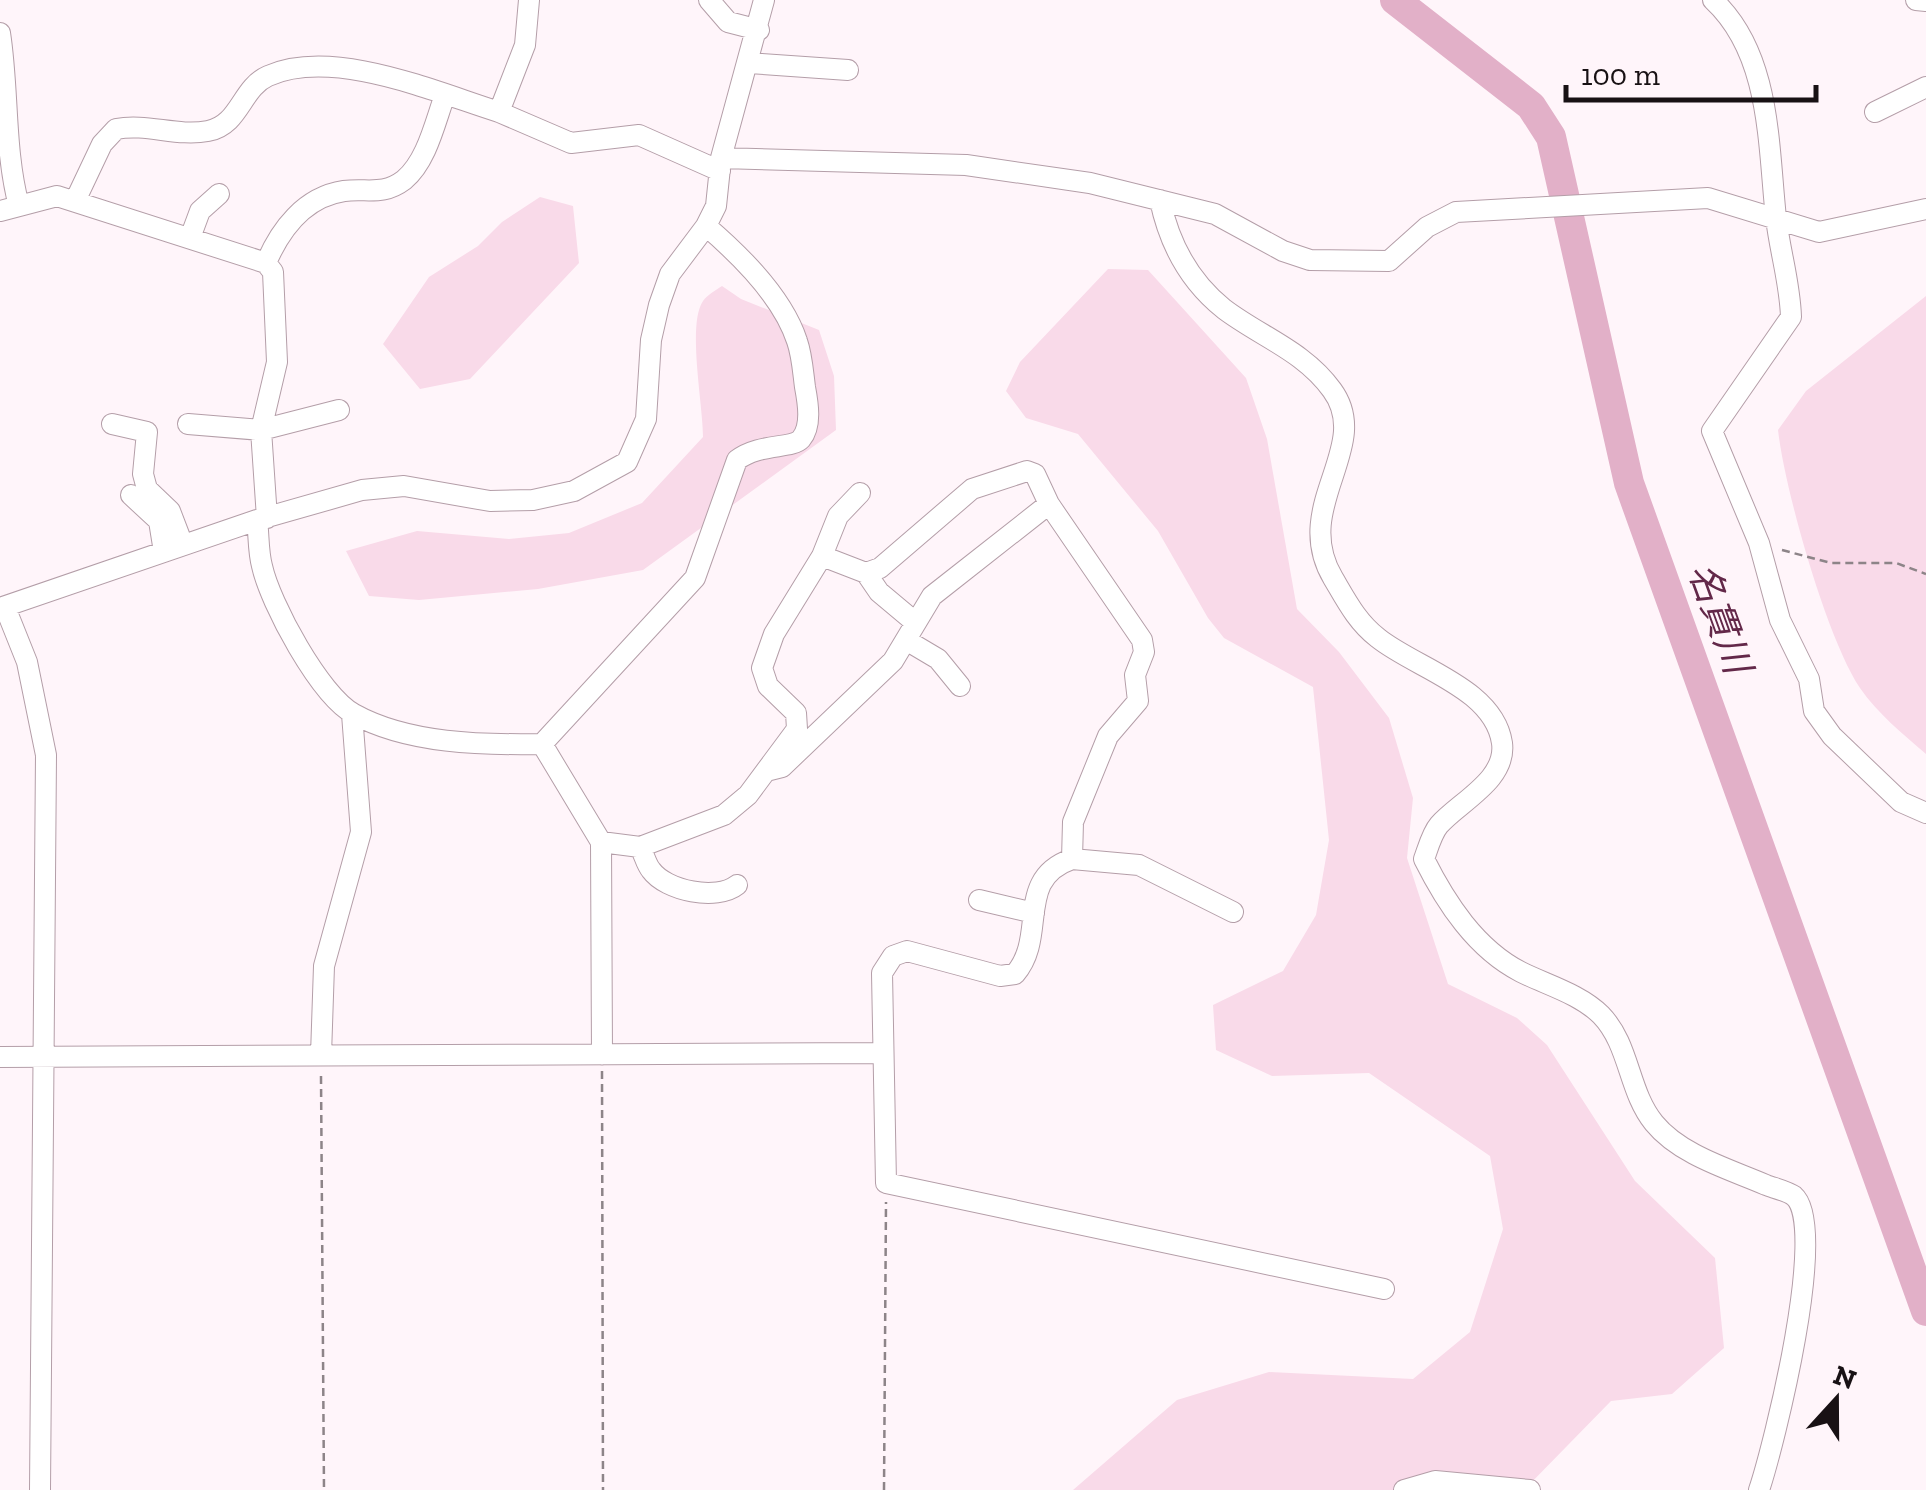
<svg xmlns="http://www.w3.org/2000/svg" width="1926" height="1490" font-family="'Zilla Slab','Noto Sans JP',serif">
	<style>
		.green { fill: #f9dae9 }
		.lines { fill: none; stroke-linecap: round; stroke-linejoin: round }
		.river { stroke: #e2b0c8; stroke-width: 30 }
		.minor-casing { stroke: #b49ea8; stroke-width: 22 }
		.path { stroke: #8d8488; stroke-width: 2.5; stroke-dasharray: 8 5; stroke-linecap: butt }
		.minor { stroke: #fff; stroke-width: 20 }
		.labels { text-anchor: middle; stroke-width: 8; stroke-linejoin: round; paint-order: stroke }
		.water-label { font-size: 38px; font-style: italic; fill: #632849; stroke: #fff5fa }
	</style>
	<rect width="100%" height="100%" fill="#fff5fa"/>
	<path class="green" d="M540 197 573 206 579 263 470 379 420 389 383 344 429 277 478 246 502 222Z
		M1108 269 1148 270 1246 378 1267 439 1297 609 1339 652 1389 718 1413 798 1407 858 1448 984 1517 1018 1547 1045 1635 1181 1715 1258 1724 1348 1672 1394 1611 1401 1524 1490H1073L1177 1400 1269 1372 1413 1379 1470 1332 1503 1229 1490 1156 1369 1073 1272 1076 1216 1050 1213 1005 1283 971 1316 915 1329 840 1313 687 1224 638 1208 618 1158 531 1078 434 1026 418 1006 391 1020 362Z
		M722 286 741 299 819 330 834 376 836 430 643 570 538 589 419 600 369 596 346 551 417 531 509 539 569 533 642 503 703 437C703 405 687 324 703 301 707 295 716 290 722 286Z
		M1926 296V754C1903 734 1877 713 1860 688 1827 639 1785 491 1778 430L1806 391Z"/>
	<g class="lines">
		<path class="river" d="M1395 0 1531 106 1551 137 1629 483 1926 1311"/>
		<defs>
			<path id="minor" d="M529 0 525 45 499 112 571 143 639 135 720 171
				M709 0 728 22 759 30
				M1713 0C1771 54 1768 144 1776 218 1780 252 1790 283 1791 317L1712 431 1759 543 1780 620 1809 679 1814 711 1832 736 1901 802 1926 813
				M1916 0 1926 1
				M0 33C9 91 4 149 19 206
				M749 63 848 70
				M1875 112 1926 87
				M721 158 966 165 1090 183 1215 214 1283 251 1310 260 1389 261 1427 227 1456 212 1708 198 1819 232 1926 209
				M1160 200C1169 243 1189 281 1224 309 1261 337 1304 351 1332 390 1374 447 1290 506 1333 578 1346 600 1357 622 1378 638 1415 668 1494 688 1502 743 1507 780 1459 802 1439 825 1432 833 1428 848 1424 859 1446 903 1476 949 1521 972 1547 985 1580 994 1601 1015 1630 1045 1628 1091 1654 1123 1680 1155 1729 1169 1766 1185 1774 1188 1787 1191 1794 1196 1829 1226 1774 1445 1759 1490
				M75 201 102 144 116 129C147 123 177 137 208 131 240 125 241 88 268 76 333 47 435 92 499 112
				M0 211 57 196 266 263 273 272 277 362 261 430 267 518
				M190 238 200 211 219 194
				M266 263C280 230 304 197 344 191 367 188 383 196 404 180 427 161 435 122 445 95
				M112 424 147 432 143 474 147 489 170 511 183 545
				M188 424 261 430 339 410
				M131 495 159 521 164 552
				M1049 504 1142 640 1144 652 1135 675 1138 701 1108 736 1073 822 1072 859 1139 865 1233 912
				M257 520C259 535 258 551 262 566 270 603 320 696 354 714 408 744 483 745 542 744L695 578 737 460C759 443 792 449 801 439 812 426 808 403 805 387 803 372 802 355 797 341 783 298 740 255 706 226
				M866 573 879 592 916 623
				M5 607 27 662 46 755 40 1490
				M0 608 257 520 362 490 404 486 490 501 533 500 574 491 627 462 646 419 651 340 659 305 670 274 706 226 716 206 721 158 764 0
				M906 640 938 659 960 686
				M542 744 601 842 602 1055
				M766 771 782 767 893 661 932 596 1049 504 1035 474 1027 471 972 489 880 568 866 573 822 556
				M601 842 640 847 724 815 748 795 797 729 796 713 768 686 762 668 774 634 822 556 838 516 860 493
				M640 847C644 854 646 864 651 870 666 891 717 901 737 885
				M1072 859C1014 879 1048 936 1015 974L1000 976 907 951 893 956 882 973 886 1183 1384 1289
				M979 900 1034 913
				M321 1055 324 966 361 832 352 714
				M0 1057 882 1053
				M1404 1490 1435 1481 1530 1490"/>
		</defs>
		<use href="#minor" class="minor-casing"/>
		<path class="path" d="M1782 550 1831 563H1896L1926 574
			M602 1071 603 1490
			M321 1076 324 1490
			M884 1490 886 1202"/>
		<use href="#minor" class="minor"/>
	</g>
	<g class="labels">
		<g class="water-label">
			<text transform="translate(1720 618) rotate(70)" y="13">名貫川</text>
		</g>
	</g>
	<g transform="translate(1836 1400) rotate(21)" stroke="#fff5fa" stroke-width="8" paint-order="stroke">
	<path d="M0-8L18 38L0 25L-18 38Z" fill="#181114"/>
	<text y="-15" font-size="28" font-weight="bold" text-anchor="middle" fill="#181114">N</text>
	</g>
	<path d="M1566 85v15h250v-15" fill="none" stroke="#181114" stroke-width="5"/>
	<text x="1581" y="85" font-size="30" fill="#181114" stroke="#fff5fa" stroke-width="8" paint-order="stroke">100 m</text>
</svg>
